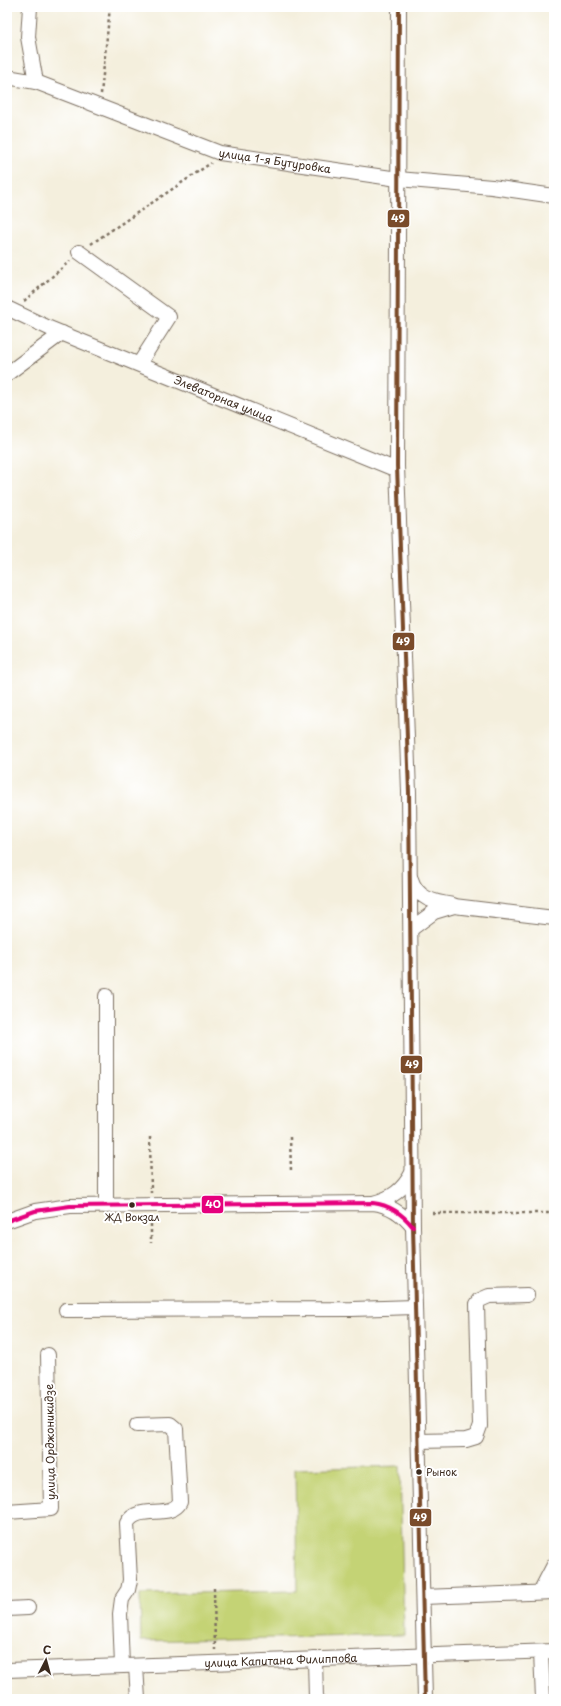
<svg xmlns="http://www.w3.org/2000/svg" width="561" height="1706" font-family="'Playpen Sans',sans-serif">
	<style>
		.green { fill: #c4d375; stroke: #807e4a }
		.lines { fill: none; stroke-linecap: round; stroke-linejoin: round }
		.minor-casing { stroke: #7c6f61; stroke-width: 16 }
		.path { stroke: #7c6f61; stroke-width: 2.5; stroke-dasharray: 3 3; stroke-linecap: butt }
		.minor { stroke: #fff; stroke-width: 14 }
		.bus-1-casing { stroke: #fff; stroke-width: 7 }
		.bus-2-casing { stroke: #fff; stroke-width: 7 }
		.bus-1 { stroke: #7a4b2a; stroke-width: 4 }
		.bus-2 { stroke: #e5007d; stroke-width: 4 }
		.bus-dot { fill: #3b2a1e; stroke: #fff; stroke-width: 1.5 }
		.labels { text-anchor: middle; stroke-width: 4; stroke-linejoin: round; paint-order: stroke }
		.bus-label { font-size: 10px; fill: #3b2a1e; stroke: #fff }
		.street-label { font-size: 11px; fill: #3b2a1e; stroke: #fff }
		.line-badge { stroke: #fff; stroke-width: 1.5 }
		.badge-label { font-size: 11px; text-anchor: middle; font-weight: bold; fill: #fff }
	</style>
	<rect width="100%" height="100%" fill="#fff"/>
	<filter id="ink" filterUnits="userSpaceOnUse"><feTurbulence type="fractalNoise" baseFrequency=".025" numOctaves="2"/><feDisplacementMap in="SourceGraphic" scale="8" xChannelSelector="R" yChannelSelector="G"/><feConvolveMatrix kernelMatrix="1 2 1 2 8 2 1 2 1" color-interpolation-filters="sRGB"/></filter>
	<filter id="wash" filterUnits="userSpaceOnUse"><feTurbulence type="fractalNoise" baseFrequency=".012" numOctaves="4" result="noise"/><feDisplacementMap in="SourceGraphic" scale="16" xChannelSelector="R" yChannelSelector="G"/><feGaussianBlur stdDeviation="0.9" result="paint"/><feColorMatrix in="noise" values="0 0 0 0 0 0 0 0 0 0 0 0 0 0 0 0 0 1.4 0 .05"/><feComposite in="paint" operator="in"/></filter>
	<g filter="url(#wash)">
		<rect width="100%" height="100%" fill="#f4efdd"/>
		<path class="green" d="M400 1466 404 1635 141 1641 140 1594 297 1591 295 1469Z"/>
	</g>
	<g filter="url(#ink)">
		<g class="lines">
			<defs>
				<g id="minor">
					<path d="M30 7 28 37 36 82"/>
					<path d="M399 7 397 466 409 792 413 1227 425 1699"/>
					<path id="s1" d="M7 77 36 82 220 153 398 179 492 187 554 196"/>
					<path d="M79 252 169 317 139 364"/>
					<path id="s2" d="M7 308 49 328 397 470"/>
					<path d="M7 374 62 333"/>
					<path d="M411 879C417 899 434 902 453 905"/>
					<path d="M411 929 434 912 454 906 554 918"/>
					<path d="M373 1203C392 1198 403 1190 412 1173"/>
					<path d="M106 1206V996"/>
					<path d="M7 1221 35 1211 70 1206 373 1203C390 1205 402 1213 413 1227"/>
					<path d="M66 1310 352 1309 415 1307"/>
					<path d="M419 1441 466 1440 476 1437 480 1426 477 1304 480 1300 489 1296 527 1295"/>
					<path d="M7 1512 51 1509 48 1355"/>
					<path d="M540 1592 554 1565"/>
					<path d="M423 1597 554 1592"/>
					<path d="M7 1609 28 1608"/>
					<path d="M541 1652 543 1699"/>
					<path d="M315 1659 316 1699"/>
					<path d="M122 1666 120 1614 122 1599 128 1590 130 1580 127 1523C138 1503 171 1520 180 1502L176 1429 170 1424 137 1425"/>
					<path d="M136 1666 138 1699"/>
					<path id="s3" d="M7 1670 554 1651"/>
				</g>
			</defs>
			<use href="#minor" class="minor-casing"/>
			<path class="path" d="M101 94 110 7
				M91 244 211 163
				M24 301 70 261
				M150 1137 151 1193
				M290 1137 291 1171
				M432 1213H554
				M151 1218V1243
				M214 1588 215 1650"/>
			<use href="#minor" class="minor"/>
			<defs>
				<path id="bus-1" d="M399 7 397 466 409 792 413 1227 425 1699"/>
				<path id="bus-2" d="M7 1221 35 1211 70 1206 373 1203C390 1205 402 1213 413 1227"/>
			</defs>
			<use href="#bus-1" class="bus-1-casing"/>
			<use href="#bus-2" class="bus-2-casing"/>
			<use href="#bus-1" class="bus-1"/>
			<use href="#bus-2" class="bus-2"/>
		</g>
	</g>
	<g class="bus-dot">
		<circle cx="132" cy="1205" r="3.5"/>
		<circle cx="419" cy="1472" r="3.5"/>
	</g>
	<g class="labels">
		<g class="bus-label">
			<text x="132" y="1221">ЖД Вокзал</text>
			<text x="426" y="1476" text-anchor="start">Рынок</text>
		</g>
		<g class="street-label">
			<text dy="4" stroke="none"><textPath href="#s1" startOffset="282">улица 1-я Бутуровка</textPath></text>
			<text dy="4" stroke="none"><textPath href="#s2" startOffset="235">Элеваторная улица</textPath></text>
			<text transform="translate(50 1442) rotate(-91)" y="4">улица Орджоникидзе</text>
			<text dy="4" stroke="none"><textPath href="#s3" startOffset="274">улица Капитана Филиппова</textPath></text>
		</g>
	</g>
	<g class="line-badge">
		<rect x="387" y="209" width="23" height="19" rx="4" fill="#7a4b2a"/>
		<rect x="392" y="632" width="23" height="19" rx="4" fill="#7a4b2a"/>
		<rect x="400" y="1055" width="23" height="19" rx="4" fill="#7a4b2a"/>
		<rect x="201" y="1195" width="23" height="19" rx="4" fill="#e5007d"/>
		<rect x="409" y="1508" width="23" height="19" rx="4" fill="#7a4b2a"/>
	</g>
	<g class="badge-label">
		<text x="398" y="222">49</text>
		<text x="403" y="645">49</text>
		<text x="412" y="1068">49</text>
		<text x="213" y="1208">40</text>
		<text x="420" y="1521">49</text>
	</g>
	<rect width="561" height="1706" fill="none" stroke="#fff" stroke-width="24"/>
	<g transform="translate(46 1660) rotate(6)" stroke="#ffffff" stroke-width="3" paint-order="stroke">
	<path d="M0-3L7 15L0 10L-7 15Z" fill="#3b2a1e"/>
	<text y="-6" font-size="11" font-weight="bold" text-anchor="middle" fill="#3b2a1e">С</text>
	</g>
</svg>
